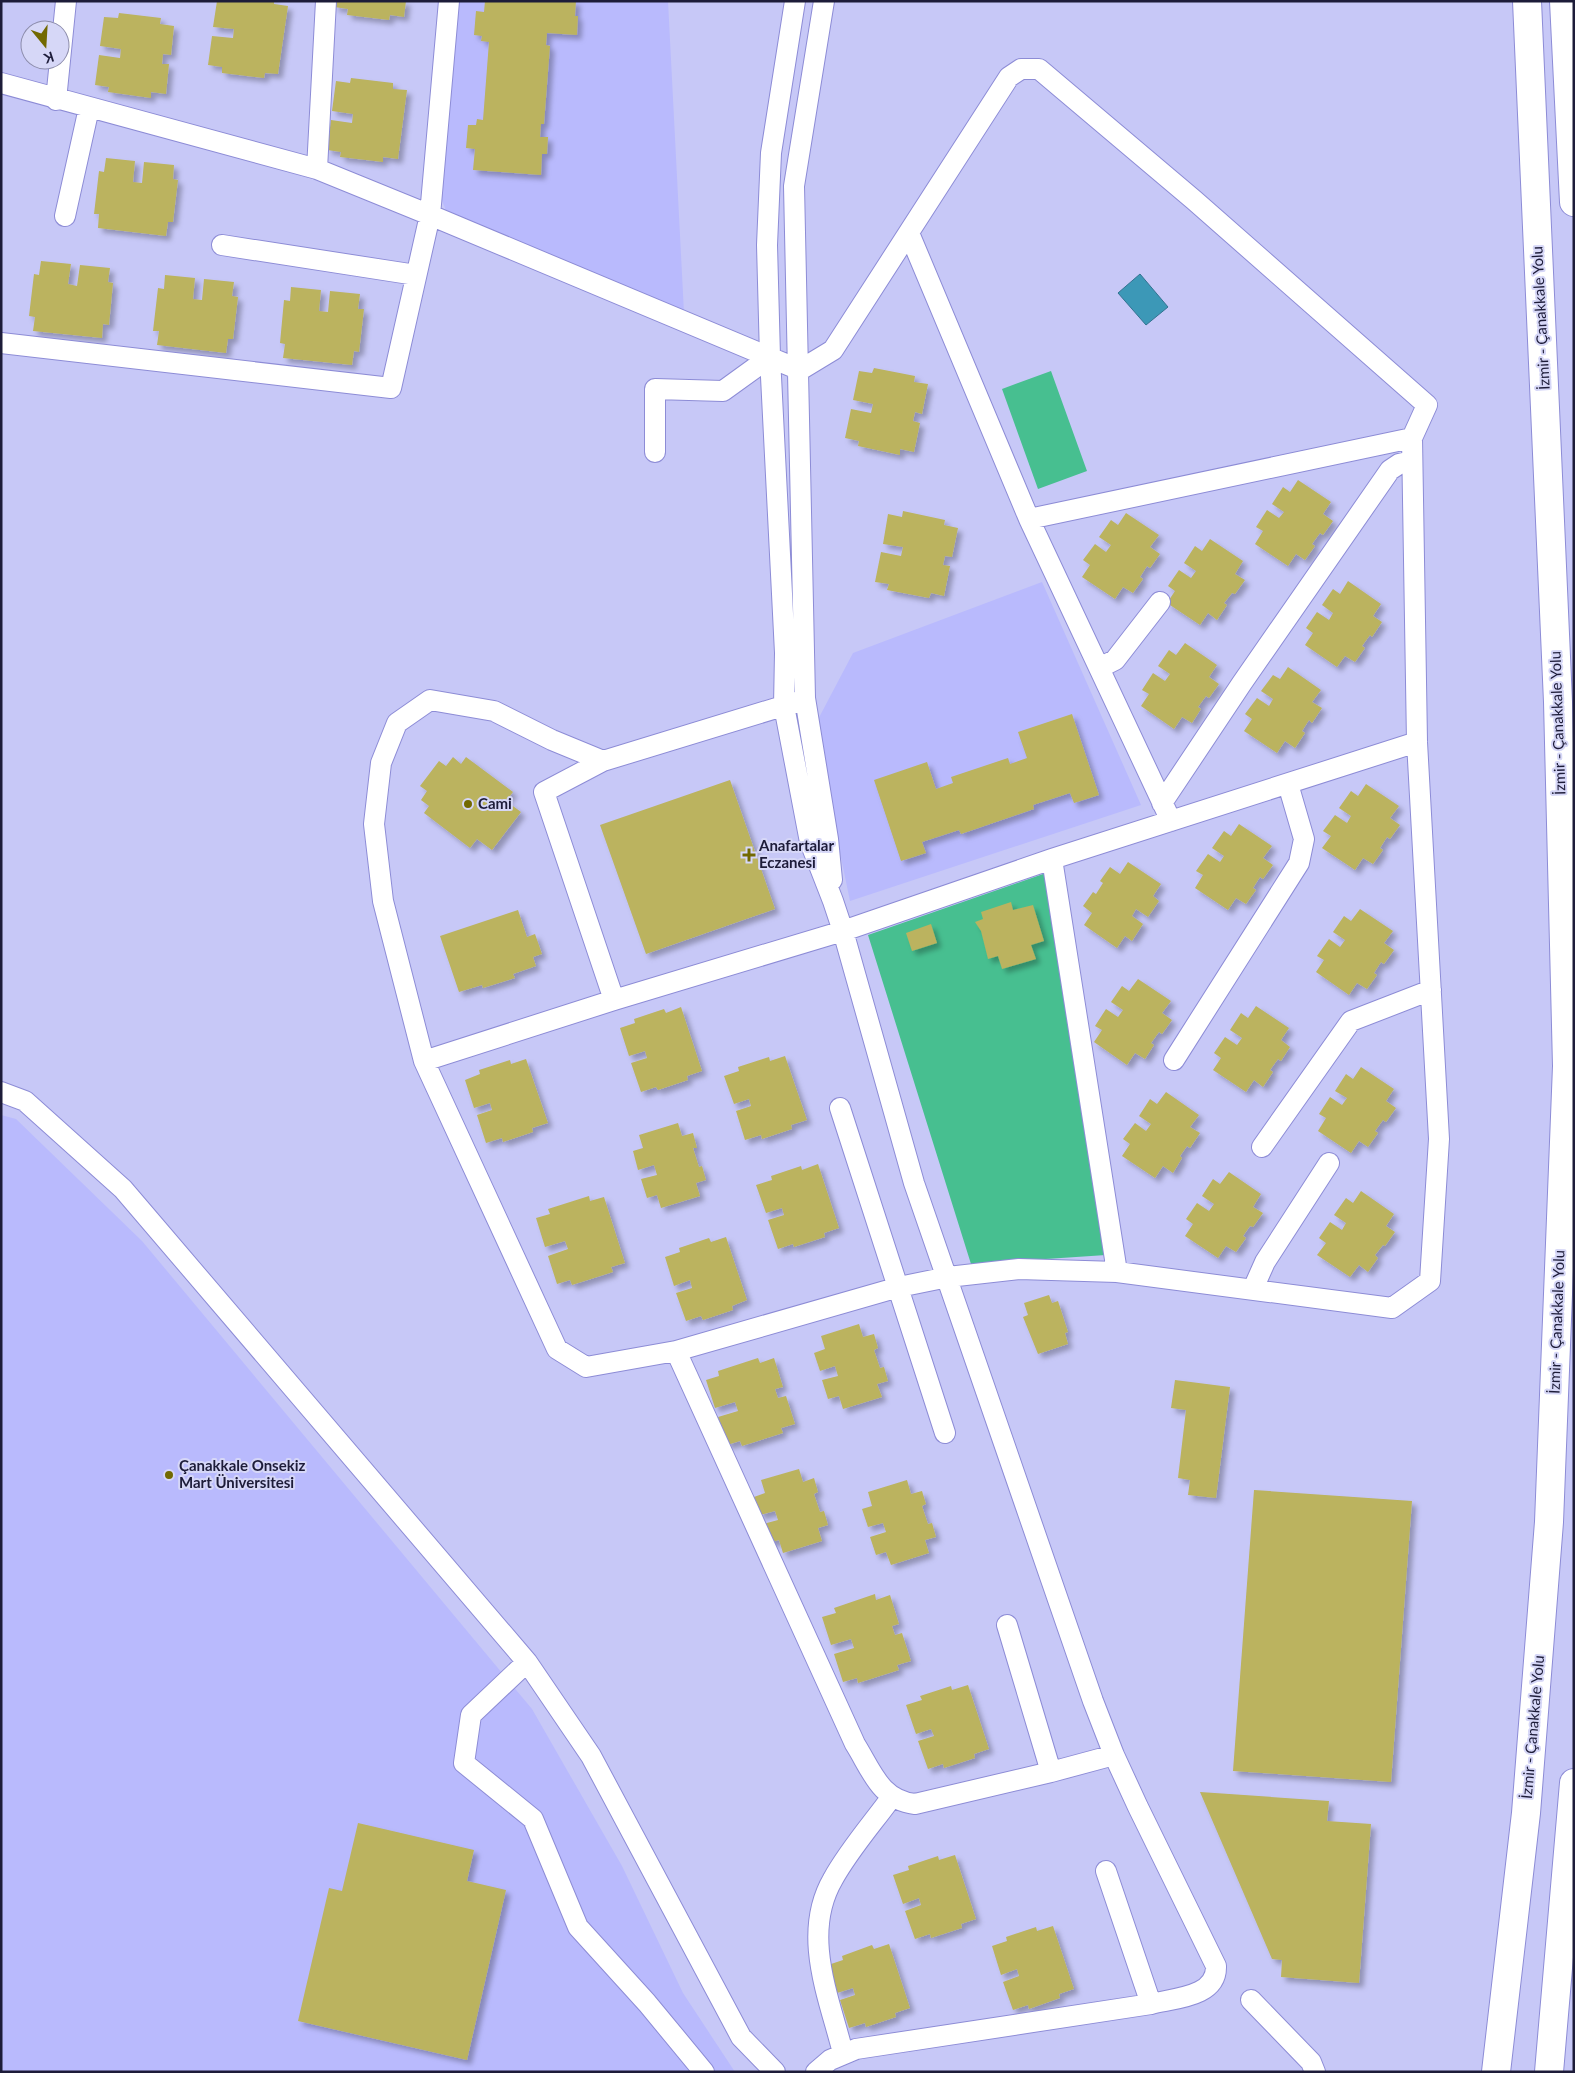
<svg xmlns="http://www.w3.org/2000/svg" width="1575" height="2073" font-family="Lato,sans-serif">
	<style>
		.built { fill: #b9bafd }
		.green { fill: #47bf90 }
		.water { fill: #3c98b7; stroke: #337391 }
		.building { fill: #bbb35e; filter: url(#shadow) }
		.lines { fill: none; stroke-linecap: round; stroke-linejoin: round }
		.minor-casing { stroke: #8d8cd6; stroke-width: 22 }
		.highway-casing { stroke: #8d8cd6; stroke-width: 30 }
		.minor { stroke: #fff; stroke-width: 20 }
		.highway { stroke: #fff; stroke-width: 28 }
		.poi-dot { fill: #726901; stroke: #d6d7f7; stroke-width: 2 }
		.labels { text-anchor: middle; stroke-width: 4; stroke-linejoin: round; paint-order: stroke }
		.street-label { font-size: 15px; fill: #1d1c39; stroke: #d6d7f7 }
		.poi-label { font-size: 15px; font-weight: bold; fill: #1d1c39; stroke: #d6d7f7; text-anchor: start }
	</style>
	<defs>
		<filter id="shadow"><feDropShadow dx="4.5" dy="4.5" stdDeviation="2.5" flood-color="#0004"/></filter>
	</defs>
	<rect width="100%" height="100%" fill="#c7c8f7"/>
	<path class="built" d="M455 1H668L684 313 447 213 437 188Z
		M1042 582 1141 805 850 901 814 727 853 653Z
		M1 1115 16 1119 142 1241 532 1709 622 1866 683 1993 735 2072H1Z"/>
	<path class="green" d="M1051 371 1087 471 1038 489 1002 389Z
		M1046 873 1106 1255 971 1264 868 935Z"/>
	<path class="water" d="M1140 274 1168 307 1146 325 1118 293Z"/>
	<path class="building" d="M217 1H274V4L288 6 278 74 265 73 264 78 222 73V67L208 65 212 36 233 38 234 29 213 27Z
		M335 1H406L404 17 390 15 389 20 347 15 348 9 334 7Z
		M485 1H576L575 16H578L577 35 547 33 546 45 550 46 544 124H541L540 137H548L547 154H542L541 175 473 170 475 149 466 148 468 125H476L477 119 483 120 489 42 481 41 482 36 474 35 476 11 484 12Z
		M119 13 161 18 160 24 174 26 171 55 163 54 162 64H169L166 94 151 92V98L108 92 109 87 95 85 99 55 120 58 121 49 100 46 104 17 118 18Z
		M351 78 393 83V89L407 90 398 159 383 157V162L340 157 341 152 327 150 331 120 352 123 353 114 332 111 336 81 350 83Z
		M106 158 135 161 133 182 142 183 144 162 174 165 173 179 178 180 173 222H168L166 236 98 228 99 214H94L99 171 104 172Z
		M41 261 71 264 68 284 77 286 80 265 110 268 108 282 113 283 109 325 103 324 102 338 33 331 35 317 29 316 34 274 39 275Z
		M165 275 195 278 193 299 202 300 204 279 234 282 232 296 238 297 233 339H228L226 353 157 345 159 331H153L158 288 164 289Z
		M291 287 321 290 319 311 328 312 330 291 360 294 358 309H364L359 352 354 351 352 365 283 358 285 344 280 343 284 300 290 301Z
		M874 368 915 376 914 382 928 384 922 414 915 412 913 421 920 423 914 452 900 449V455L858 446 859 441 845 438 851 409 871 413 873 404 853 400 859 371 872 373Z
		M1298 480 1331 502 1323 514 1333 521 1323 535 1320 533 1312 544 1315 546 1305 560 1296 554 1288 566 1255 544 1263 531 1256 527 1267 510 1279 518 1284 512 1272 504 1283 487 1290 492Z
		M903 511 945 520 944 525 958 528 952 557 945 556 943 565 950 566 944 596 931 593 929 598 887 590 889 584 875 582 881 552 901 556 903 547 883 544 888 514 902 517Z
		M1126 513 1159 535 1150 547 1160 554 1150 568 1147 566 1140 577 1143 579 1133 593 1123 587 1115 599 1082 577 1090 565 1083 560 1095 544 1106 552 1111 545 1099 537 1111 520 1118 525Z
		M1210 539 1243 561 1235 574 1245 580 1235 594 1232 593 1224 603 1227 605 1217 620 1208 613 1200 625 1167 603 1175 591 1168 586 1179 570 1191 578 1196 571 1184 563 1195 546 1202 551Z
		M1348 581 1381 604 1373 616 1382 622 1372 637 1370 635 1362 646 1365 648 1355 662 1345 656 1337 667 1305 645 1313 633 1306 628 1317 612 1329 620 1333 613 1322 605 1333 589 1340 594Z
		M1185 643 1217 665 1209 677 1219 684 1209 698 1206 696 1198 707 1201 709 1192 723 1182 717 1174 729 1141 706 1149 694 1142 690 1153 673 1165 681 1170 674 1158 666 1169 650 1176 655Z
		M1288 667 1321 690 1312 702 1322 708 1312 723 1309 720 1302 731 1305 733 1295 748 1285 741 1277 753 1244 731 1252 719 1245 714 1257 698 1269 706 1273 699 1261 691 1273 675 1280 679Z
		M1072 714 1099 795 1074 803 1070 793 1033 805 1034 809 961 834 959 830 922 842 926 853 901 861 874 780 927 762 936 789 953 783 951 777 1008 758 1010 764 1027 758 1018 732Z
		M453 757 461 764 466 757 513 792 506 801 521 812 492 850 477 839 470 848 424 813 429 806 421 800 427 791 420 786 439 761 446 766Z
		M730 780 775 909 646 954 600 825Z
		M1366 784 1399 806 1390 818 1400 825 1390 839 1387 837 1380 848 1383 850 1373 864 1363 858 1355 870 1322 848 1331 836 1323 831 1335 815 1347 823 1351 816 1339 808 1351 791 1358 796Z
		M1239 824 1272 846 1263 858 1273 865 1263 879 1260 877 1253 888 1256 890 1246 904 1236 898 1228 910 1195 888 1203 875 1196 871 1208 854 1220 862 1224 856 1212 848 1224 831 1231 836Z
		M1128 862 1161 884 1153 896 1159 901 1148 917 1136 909 1132 916 1143 924 1132 941 1125 936 1117 948 1084 925 1092 913 1083 906 1093 892 1096 894 1103 883 1100 881 1110 867 1120 874Z
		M1011 902 1013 910 1033 905 1044 941 1031 945 1036 959 1002 969 998 956 988 959 981 931 975 922 983 919 981 912Z
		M1360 909 1393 931 1384 943 1394 950 1384 964 1381 962 1374 973 1377 975 1367 989 1357 983 1349 995 1316 972 1324 960 1317 956 1329 939 1340 947 1345 940 1333 932 1344 916 1351 921Z
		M518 910 527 937 535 934 542 954 533 957 536 966 513 974 515 978 483 988 482 985 459 992 440 936Z
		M931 924 937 943 912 951 906 933Z
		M1138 979 1171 1001 1162 1013 1172 1020 1162 1034 1159 1032 1151 1043 1154 1045 1145 1059 1135 1053 1127 1065 1094 1042 1102 1030 1095 1026 1106 1009 1118 1017 1123 1010 1111 1002 1122 986 1129 991Z
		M1256 1006 1289 1028 1281 1040 1290 1047 1281 1061 1278 1059 1270 1070 1273 1072 1263 1087 1254 1080 1246 1092 1213 1070 1221 1058 1214 1053 1225 1037 1237 1045 1242 1038 1230 1030 1241 1013 1248 1018Z
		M681 1007 702 1071 687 1076 688 1080 658 1090 656 1087 641 1092 631 1063 647 1058 645 1051 629 1056 620 1028 635 1023 634 1019 664 1009 666 1013Z
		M785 1056 807 1120 791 1125 792 1129 762 1139 761 1135 745 1140 736 1111 751 1106 749 1099 734 1104 724 1076 739 1071 738 1067 769 1057 770 1061Z
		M526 1059 548 1123 532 1128 533 1132 503 1142 502 1138 486 1143 477 1115 492 1110 490 1103 474 1108 465 1080 480 1074 479 1070 510 1060 511 1064Z
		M1361 1067 1394 1089 1386 1101 1396 1108 1386 1122 1383 1120 1375 1131 1378 1133 1368 1147 1359 1141 1351 1153 1318 1131 1326 1118 1319 1114 1330 1097 1342 1105 1347 1098 1335 1091 1346 1074 1353 1079Z
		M1166 1092 1199 1115 1190 1127 1200 1133 1190 1148 1187 1146 1180 1156 1182 1158 1173 1173 1163 1166 1155 1178 1122 1156 1130 1144 1123 1139 1135 1123 1146 1131 1151 1124 1139 1116 1150 1099 1157 1104Z
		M678 1123 682 1136 693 1133 697 1148H693L699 1167 702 1166 706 1180 696 1183 700 1196 661 1208 657 1195 647 1198 641 1179 657 1175 654 1165 638 1170 633 1151 643 1148 639 1135Z
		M818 1164 839 1228 824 1233 825 1237 794 1247 793 1244 778 1249 768 1220 784 1215 782 1208 766 1213 756 1185 772 1180 771 1176 801 1166 802 1170Z
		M1229 1172 1261 1194 1253 1207 1263 1213 1253 1227 1250 1226 1243 1236 1246 1238 1236 1252 1226 1246 1218 1258 1185 1236 1193 1224 1186 1219 1197 1203 1209 1211 1214 1204 1202 1196 1213 1179 1220 1184Z
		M1361 1191 1394 1214 1386 1226 1395 1232 1385 1246 1383 1245 1375 1255 1378 1258 1368 1272 1359 1265 1350 1277 1317 1255 1326 1243 1319 1238 1330 1222 1342 1230 1346 1223 1334 1215 1346 1198 1353 1203Z
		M589 1196 590 1201 604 1197 625 1263 611 1267 613 1272 572 1285 570 1280 557 1284 548 1256 568 1249 565 1241 545 1247 536 1218 550 1214 548 1209Z
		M726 1237 747 1300 732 1306 733 1310 703 1320 701 1316 686 1321 676 1293 692 1288 690 1280 674 1286 665 1257 680 1252 679 1248 709 1238 711 1242Z
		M1049 1295 1052 1303 1058 1301 1068 1332 1065 1333 1068 1344 1038 1354 1023 1317 1028 1315 1024 1303Z
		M859 1324 863 1337 874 1334 878 1348 874 1350 880 1368 884 1367 888 1381 877 1384 882 1397 843 1409 839 1396 828 1399 822 1380 838 1376 835 1366 820 1371 814 1353 825 1349 821 1336Z
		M758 1358 760 1363 774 1358 783 1387 775 1389 778 1398 786 1396 795 1424 781 1428 783 1433 742 1446 740 1441 727 1445 718 1417 738 1411 735 1402 715 1408 706 1380 719 1376 718 1371Z
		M1175 1380 1230 1387 1216 1498 1188 1495 1190 1480 1178 1478 1186 1410 1171 1408Z
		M799 1469 803 1482 814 1478 818 1492 814 1494 820 1512 824 1511 828 1525 818 1528 822 1541 783 1553 779 1540 768 1543 763 1524 778 1520 775 1511 760 1515 754 1497 765 1493 761 1480Z
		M907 1480 911 1494 922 1491 926 1504 922 1506 928 1524 932 1523 936 1537 925 1540 929 1553 891 1565 886 1552 876 1555 870 1537 886 1532 883 1523 868 1527 862 1509 872 1506 868 1492Z
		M1254 1490 1412 1501 1391 1782 1233 1771Z
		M875 1594 876 1600 890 1595 899 1624 892 1626 895 1635 902 1633 911 1661 897 1665 899 1670 858 1683 857 1678 843 1682 834 1654 854 1648 851 1639 831 1645 822 1617 836 1613 834 1608Z
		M968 1685 989 1749 974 1754 975 1758 944 1768 943 1764 928 1769 918 1741 934 1736 931 1729 916 1734 906 1705 922 1700 920 1696 951 1686 952 1690Z
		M1200 1792 1329 1801 1327 1821 1371 1824 1359 1983 1281 1977 1282 1960 1272 1959Z
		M358 1823 474 1850 467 1881 506 1890 467 2060 298 2021 329 1888 342 1891Z
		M955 1855 976 1919 961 1924 962 1928 931 1938 930 1934 915 1939 905 1911 921 1905 919 1898 903 1904 893 1875 909 1870 908 1866 938 1856 939 1860Z
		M1053 1926 1074 1989 1059 1994 1060 1998 1029 2009 1028 2005 1013 2010 1003 1982 1019 1976 1017 1969 1001 1975 992 1946 1007 1941 1006 1937 1036 1927 1037 1931Z
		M889 1944 910 2008 895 2013 896 2017 866 2027 865 2023 849 2028 840 2000 855 1995 853 1988 837 1993 828 1965 843 1960 842 1956 872 1945 874 1949Z"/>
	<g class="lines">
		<defs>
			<path id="minor" d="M795 1 771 153 767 245 770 357 785 653 784 706 810 842 833 901 843 931 914 1183 1093 1701 1114 1755 1138 1807 1216 1966C1217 1997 1175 1998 1151 2004L856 2049 830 2060 816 2072
				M824 1 794 186 805 698 828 839 832 880
				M1 83 317 169 430 215 449 1
				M56 100 66 1
				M317 169 326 1
				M65 216 89 108
				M909 233 1029 519 1171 821
				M222 245 416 275
				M1 343 391 388 430 215 800 370
				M655 452V389L723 391 770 357
				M1029 519 1412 438
				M1099 668 1115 660 1160 602
				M603 761 552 740 494 711 430 700 397 723 381 763 374 824 383 901 424 1061 557 1349 586 1367 676 1351 899 1287 948 1277 1019 1269 1117 1272 1392 1308 1430 1281 1439 1139 1417 742 1412 438 1427 405 1194 200 1039 69H1021L1009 77 833 350 800 370
				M1162 803 1242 683 1390 470 1399 464 1412 461
				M1052 859 1117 1272
				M614 1000 544 792 603 761 796 702
				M1174 1060 1299 863 1304 839 1288 784
				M424 1061 614 1000 843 931 1052 859 1417 742
				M1 1092 25 1101 123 1189 527 1662 591 1756 741 2037 775 2072
				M840 1108 945 1433
				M1262 1147 1351 1021 1431 990
				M1253 1289 1265 1262 1329 1163
				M676 1351 855 1744C872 1771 880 1800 915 1804L1051 1772 1114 1755
				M1007 1625 1051 1772
				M527 1662 471 1715 464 1763 533 1819 578 1927 647 2003 704 2072
				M1106 1871 1151 2004
				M1251 2000 1311 2062 1315 2072
				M843 2053C829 1997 801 1934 833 1879 849 1850 872 1824 891 1798"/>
			<path id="highway" d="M1564 1 1574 202
				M1496 2072 1526 1813 1549 1522 1567 1066 1558 702 1527 1
				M1549 2072 1574 1783"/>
		</defs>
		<use href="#minor" class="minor-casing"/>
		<use href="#highway" class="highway-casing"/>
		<use href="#minor" class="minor"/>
		<use href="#highway" class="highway"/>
	</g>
	<g class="poi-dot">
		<circle cx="468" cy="804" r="5"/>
		<path d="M746.5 847.5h5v5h5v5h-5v5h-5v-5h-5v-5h5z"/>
		<circle cx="169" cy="1475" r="5"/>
	</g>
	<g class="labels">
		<g class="street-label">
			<text transform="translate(1541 318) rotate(-93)" y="5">İzmir - Çanakkale Yolu</text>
			<text transform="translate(1558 723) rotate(-92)" y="5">İzmir - Çanakkale Yolu</text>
			<text transform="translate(1557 1322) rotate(-88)" y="5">İzmir - Çanakkale Yolu</text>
			<text transform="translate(1533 1727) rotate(-85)" y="5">İzmir - Çanakkale Yolu</text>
		</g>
		<g class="poi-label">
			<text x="478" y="809">Cami</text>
			<text x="759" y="851">Anafartalar<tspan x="759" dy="17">Eczanesi</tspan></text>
			<text x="179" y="1471">Çanakkale Onsekiz<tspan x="179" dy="17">Mart Üniversitesi</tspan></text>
		</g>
	</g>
	<rect width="1575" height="2073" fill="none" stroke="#1d1c39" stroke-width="5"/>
	<g transform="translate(45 45) rotate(162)"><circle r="24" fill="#d6d7f7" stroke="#8c8cab"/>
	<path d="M0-4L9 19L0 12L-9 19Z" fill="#726901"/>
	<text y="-8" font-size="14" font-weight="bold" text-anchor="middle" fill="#1d1c39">K</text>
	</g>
</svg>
